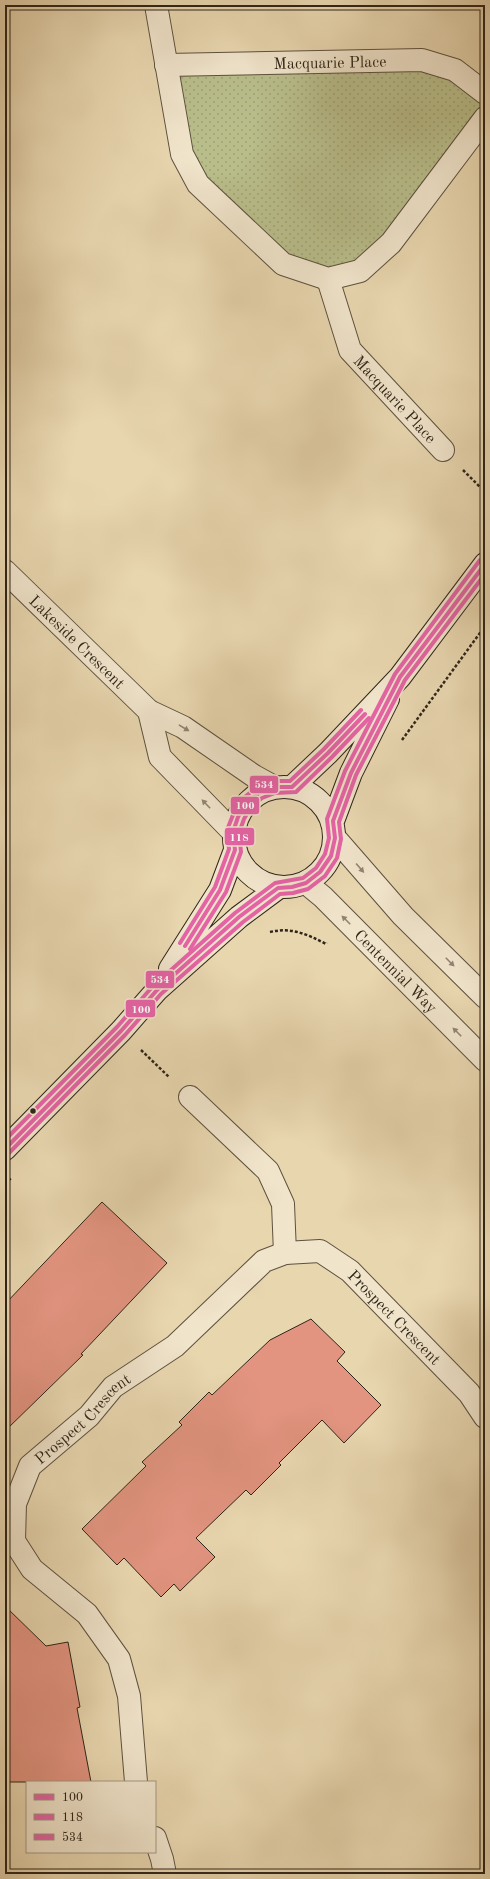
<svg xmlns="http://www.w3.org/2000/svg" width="490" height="1879" font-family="'Old Standard TT',serif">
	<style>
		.park { fill: url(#park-dots); stroke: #747151 }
		.building { fill: #e29480; stroke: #2f2518 }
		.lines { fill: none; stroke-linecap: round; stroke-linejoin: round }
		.street-casing { stroke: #5d513e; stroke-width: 24 }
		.secondary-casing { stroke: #2f2518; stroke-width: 24 }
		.path { stroke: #2f2518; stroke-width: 2.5; stroke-dasharray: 3 2; stroke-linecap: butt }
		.street { stroke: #f0e4cb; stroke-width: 22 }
		.secondary { stroke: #f0e4cb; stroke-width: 22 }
		.bus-1-casing { stroke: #f0e4cb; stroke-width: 7 }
		.bus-2-casing { stroke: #f0e4cb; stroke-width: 7 }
		.bus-3-casing { stroke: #f0e4cb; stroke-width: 7 }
		.bus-1 { stroke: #e463a4; stroke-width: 4 }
		.bus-2 { stroke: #e463a4; stroke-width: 4 }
		.bus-3 { stroke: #e463a4; stroke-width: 4 }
		.oneway { fill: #908472 }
		.bus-dot { fill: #2f2518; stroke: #f0e4cb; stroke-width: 1.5 }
		.labels { text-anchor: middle; stroke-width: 3; stroke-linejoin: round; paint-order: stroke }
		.street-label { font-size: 16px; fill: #2f2518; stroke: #f0e4cb }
		.line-badge { stroke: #f0e4cb; stroke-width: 1.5 }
		.badge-label { font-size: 11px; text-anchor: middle; font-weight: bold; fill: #fff }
	</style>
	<defs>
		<pattern id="park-dots" width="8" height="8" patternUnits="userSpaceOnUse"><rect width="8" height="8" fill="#b8bd8a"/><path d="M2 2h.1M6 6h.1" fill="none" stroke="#9ea276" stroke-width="1.8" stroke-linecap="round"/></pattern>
	</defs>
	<rect width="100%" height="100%" fill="#e8d6af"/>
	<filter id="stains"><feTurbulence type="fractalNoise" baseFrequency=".005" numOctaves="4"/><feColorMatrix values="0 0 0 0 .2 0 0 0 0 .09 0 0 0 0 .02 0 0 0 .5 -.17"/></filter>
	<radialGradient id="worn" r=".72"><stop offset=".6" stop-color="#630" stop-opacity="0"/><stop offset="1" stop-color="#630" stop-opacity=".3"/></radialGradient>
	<path class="park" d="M422 60 485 93V118L360 271 283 264 198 184 166 65Z"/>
	<path class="building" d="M102 1202 167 1263 81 1354 83 1355 5 1431V1304Z
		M311 1319 345 1352 337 1361 381 1405 344 1443 322 1420 279 1463 281 1465 251 1495 246 1490 196 1538 215 1557 180 1591 174 1584 161 1597 124 1558 117 1565 82 1529 146 1466 142 1462 182 1425 179 1422 209 1392 212 1395 270 1340Z
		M5 1606 46 1646 68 1642 80 1707 77 1708 91 1782H5Z"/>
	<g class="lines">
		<defs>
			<g id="street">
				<path d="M156 5 182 154 198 184 283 264 328 279 360 271 391 243 485 118"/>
				<path id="s1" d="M166 65 422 60 455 70 485 93"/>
				<path id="s2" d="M328 279 350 350 443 450"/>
				<path id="s3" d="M5 571 149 711 183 727 254 776 274 787"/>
				<path d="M149 711 160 757 233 832"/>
				<path d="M335 838 403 916 485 997"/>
				<path id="s4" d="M306 883 323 897 485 1060"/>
				<path d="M190 1097 268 1171 283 1204 285 1253"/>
				<path id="s5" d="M136 1782 129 1696 119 1659 87 1614 32 1569 14 1541 15 1504 30 1466 89 1416 113 1387 175 1346 264 1261 285 1253 320 1251 350 1271 469 1393 485 1417"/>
				<path d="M155 1838 162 1859 165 1874"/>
			</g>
			<path id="secondary" d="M234 837a50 50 0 1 1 100 0a50 50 0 1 1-100 0Z
				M292 787 328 753 400 677 485 564
				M333 821 351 773 388 699
				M170 969 220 890 235 850
				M5 1149 121 1031 157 990 239 917 278 888"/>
		</defs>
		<use href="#street" class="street-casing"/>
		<use href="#secondary" class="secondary-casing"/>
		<path class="path" d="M463 470 485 492
			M402 740 485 626
			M270 932C291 927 307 934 326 944L327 943
			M141 1050 169 1077
			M5 1184 11 1178"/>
		<use href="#street" class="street"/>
		<use href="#secondary" class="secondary"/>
		<defs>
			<path id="bus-1" d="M185 946 220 890 235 850 233 832 238 817 246 803 259 793 274 787H292L328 753 365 714
				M5 1149 121 1031 157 990 239 917 278 888 292 887 306 883 320 872 331 856 335 838 333 821 351 773 400 677 485 564"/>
			<path id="bus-2" d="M190 949 226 892 241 852 239 833 244 819 251 807 262 798 275 793 296 792 332 757 369 718
				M9 1153 125 1035 161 994 243 922 280 894 293 893 308 889 325 876 337 858 341 839 339 822 356 775 405 680 485 574"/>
			<path id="bus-3" d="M180 943 215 887 229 849 227 830 233 815 241 800 256 788 272 781H290L324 749 361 710
				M5 1140 117 1027 153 986 235 913 275 883 303 878 316 868 325 854 329 838 327 819 345 771 395 674 480 560"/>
		</defs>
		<use href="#bus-1" class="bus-1-casing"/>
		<use href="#bus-2" class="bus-2-casing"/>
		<use href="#bus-3" class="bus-3-casing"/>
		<use href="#bus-1" class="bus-1"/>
		<use href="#bus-2" class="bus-2"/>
		<use href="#bus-3" class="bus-3"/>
	</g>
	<defs><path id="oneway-solid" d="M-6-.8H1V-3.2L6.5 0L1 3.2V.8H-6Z"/></defs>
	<g class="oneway">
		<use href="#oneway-solid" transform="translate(184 728) rotate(31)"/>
		<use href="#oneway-solid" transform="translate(206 804) rotate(-134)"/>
		<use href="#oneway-solid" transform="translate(360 868) rotate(49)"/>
		<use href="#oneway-solid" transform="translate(346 920) rotate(-135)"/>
		<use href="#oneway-solid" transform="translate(450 962) rotate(45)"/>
		<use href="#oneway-solid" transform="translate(457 1032) rotate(-135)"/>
	</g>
	<circle class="bus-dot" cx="33" cy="1111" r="3.5"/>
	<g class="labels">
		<g class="street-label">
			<text dy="6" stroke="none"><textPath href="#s1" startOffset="164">Macquarie Place</textPath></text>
			<text dy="6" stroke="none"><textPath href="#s2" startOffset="141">Macquarie Place</textPath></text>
			<text dy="6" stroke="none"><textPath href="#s3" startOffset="101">Lakeside Crescent</textPath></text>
			<text dy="6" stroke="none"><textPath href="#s4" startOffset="126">Centennial Way</textPath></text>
			<text dy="6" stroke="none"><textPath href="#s5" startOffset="832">Prospect Crescent</textPath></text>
			<text dy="6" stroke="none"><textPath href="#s5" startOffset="433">Prospect Crescent</textPath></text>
		</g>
	</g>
	<g class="line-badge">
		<rect x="249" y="775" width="30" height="19" rx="4" fill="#e463a4"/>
		<rect x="230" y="796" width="30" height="19" rx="4" fill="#e463a4"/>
		<rect x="224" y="827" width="31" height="19" rx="4" fill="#e463a4"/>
		<rect x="145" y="970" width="30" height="19" rx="4" fill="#e463a4"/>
		<rect x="125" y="999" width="31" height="19" rx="4" fill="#e463a4"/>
	</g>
	<g class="badge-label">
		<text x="264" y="788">534</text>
		<text x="245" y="809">100</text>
		<text x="239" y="841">118</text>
		<text x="160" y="983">534</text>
		<text x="141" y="1013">100</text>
	</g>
	<rect width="490" height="1879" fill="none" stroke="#e8d6af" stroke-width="20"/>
	<rect x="6" y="6" width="478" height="1867" fill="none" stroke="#2f2518" stroke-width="2"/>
	<rect x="10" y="10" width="470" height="1859" fill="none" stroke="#2f2518"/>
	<rect x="26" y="1781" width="130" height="72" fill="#f0e4cb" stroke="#a39883"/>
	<rect x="34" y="1794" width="20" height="6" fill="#e463a4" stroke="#a39883"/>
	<text x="62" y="1801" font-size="12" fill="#2f2518">100</text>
	<rect x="34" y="1814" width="20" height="6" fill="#e463a4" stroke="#a39883"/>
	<text x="62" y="1821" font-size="12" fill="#2f2518">118</text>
	<rect x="34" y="1834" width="20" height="6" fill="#e463a4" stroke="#a39883"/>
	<text x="62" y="1841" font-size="12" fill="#2f2518">534</text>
	<rect width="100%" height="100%" filter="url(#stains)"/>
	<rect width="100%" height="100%" fill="url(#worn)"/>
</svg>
